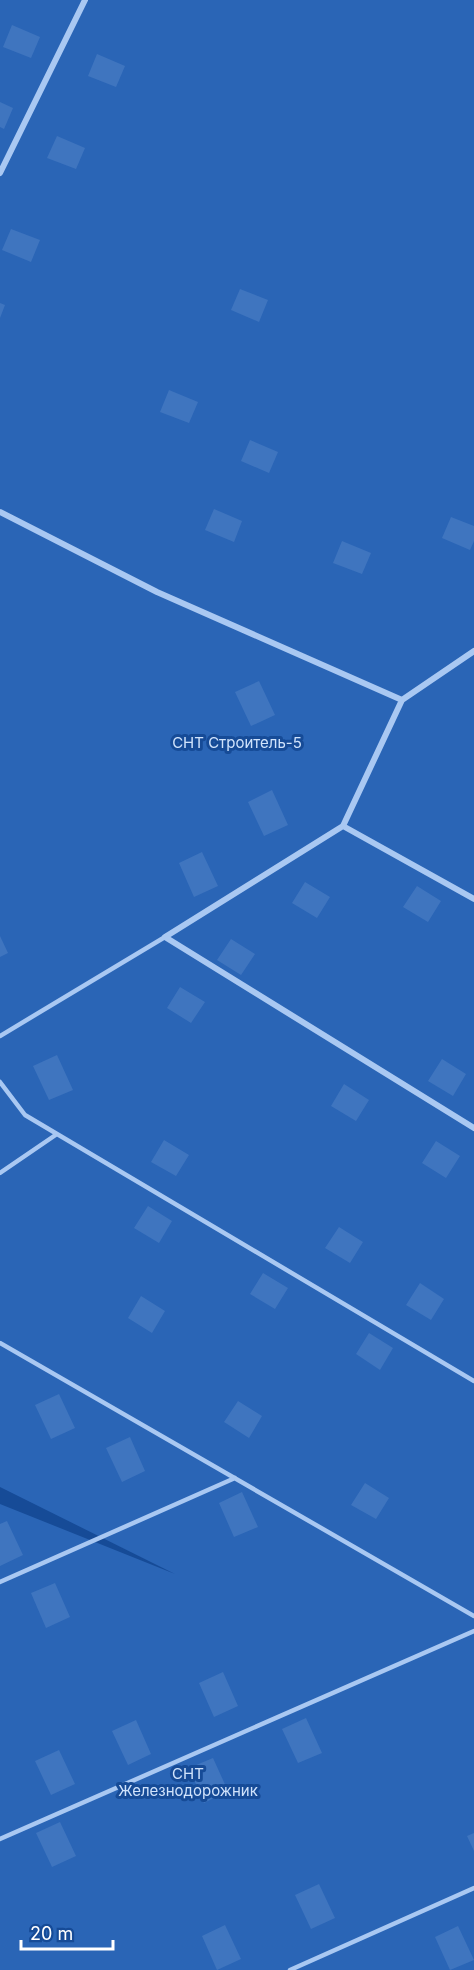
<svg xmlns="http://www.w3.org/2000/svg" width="474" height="1970" font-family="Inter,sans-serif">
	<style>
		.green { fill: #2a65b6 }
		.building { fill: #3f75bf }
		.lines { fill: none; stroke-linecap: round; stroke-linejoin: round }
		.lane { stroke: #a9c8f2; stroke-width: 4.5 }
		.street { stroke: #a9c8f2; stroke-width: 6 }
		.labels { text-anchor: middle; stroke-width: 6; stroke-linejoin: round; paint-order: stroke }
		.park-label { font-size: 15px; fill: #d0e3fc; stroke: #164b97 }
	</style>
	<rect width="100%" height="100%" fill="#164b97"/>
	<path class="green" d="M0 0H474V1970H0V1504L175 1574 0 1487Z"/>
	<path class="building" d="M12 25 40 37 31 58 3 47Z
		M97 54 125 66 116 87 88 76Z
		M0 102 13 108 4 129 0 127Z
		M57 136 85 148 76 169 47 158Z
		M11 229 40 240 31 262 2 250Z
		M240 289 268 300 259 322 231 310Z
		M0 303 5 305 0 318Z
		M169 390 198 402 189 423 160 412Z
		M250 440 278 452 269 473 241 461Z
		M214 509 242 521 234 542 205 530Z
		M451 517 474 526V541L470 550 442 538Z
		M342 541 371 553 362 574 333 563Z
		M259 681 275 715 251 726 235 692Z
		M272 790 288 825 264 836 248 802Z
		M202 852 218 886 194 897 179 863Z
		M305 882 330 897 317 918 292 903Z
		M417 886 441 901 428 922 403 907Z
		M0 936 8 953 0 957Z
		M231 939 255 954 241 975 217 960Z
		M180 987 205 1002 191 1023 167 1008Z
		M57 1055 73 1090 49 1100 33 1066Z
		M442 1059 466 1074 453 1096 428 1081Z
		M344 1084 369 1100 356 1121 331 1106Z
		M164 1140 189 1155 176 1176 151 1162Z
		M436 1141 460 1156 446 1178 422 1163Z
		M148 1206 172 1221 159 1243 134 1228Z
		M339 1227 363 1242 350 1263 325 1248Z
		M263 1273 288 1288 275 1309 250 1294Z
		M420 1283 444 1299 431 1320 406 1305Z
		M141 1296 165 1311 152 1333 128 1318Z
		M369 1333 393 1348 380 1370 356 1354Z
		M59 1394 75 1428 51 1439 35 1405Z
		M238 1401 262 1416 249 1438 224 1422Z
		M130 1437 145 1471 122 1482 106 1448Z
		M365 1483 389 1498 376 1519 351 1505Z
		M242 1492 258 1527 234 1537 219 1503Z
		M7 1521 23 1555 0 1566V1524Z
		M55 1583 70 1617 46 1628 31 1593Z
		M223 1672 238 1706 214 1717 199 1683Z
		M306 1718 322 1753 298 1763 282 1729Z
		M136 1720 151 1754 128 1765 112 1731Z
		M59 1750 75 1784 51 1795 35 1761Z
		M213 1758 228 1791 204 1803 189 1768Z
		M60 1822 76 1856 52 1867 36 1833Z
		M474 1833V1851L467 1836Z
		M319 1884 335 1918 311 1929 295 1895Z
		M225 1925 241 1959 217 1970 202 1936Z
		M458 1926 474 1960 450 1970 435 1937Z"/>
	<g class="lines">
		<path class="lane" d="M0 1036 165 937
			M0 1082 25 1115 474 1381
			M0 1173 57 1134
			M0 1343 474 1616
			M0 1582 235 1478
			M0 1839 474 1631
			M290 1970 474 1888"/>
		<path class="street" d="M0 173 85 0
			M0 512 157 592 402 700
			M474 651 402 700 343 826 165 937 474 1128
			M343 826 474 899"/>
	</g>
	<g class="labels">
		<g class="park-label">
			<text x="237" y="748">СНТ Строитель-5</text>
			<text x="188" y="1779">СНТ<tspan x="188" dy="17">Железнодорожник</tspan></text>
		</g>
	</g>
	<path d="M21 1940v9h92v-9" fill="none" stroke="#ffffff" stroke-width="3"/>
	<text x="30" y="1940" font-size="18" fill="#ffffff" stroke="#164b97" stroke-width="4.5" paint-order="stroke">20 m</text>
</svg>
